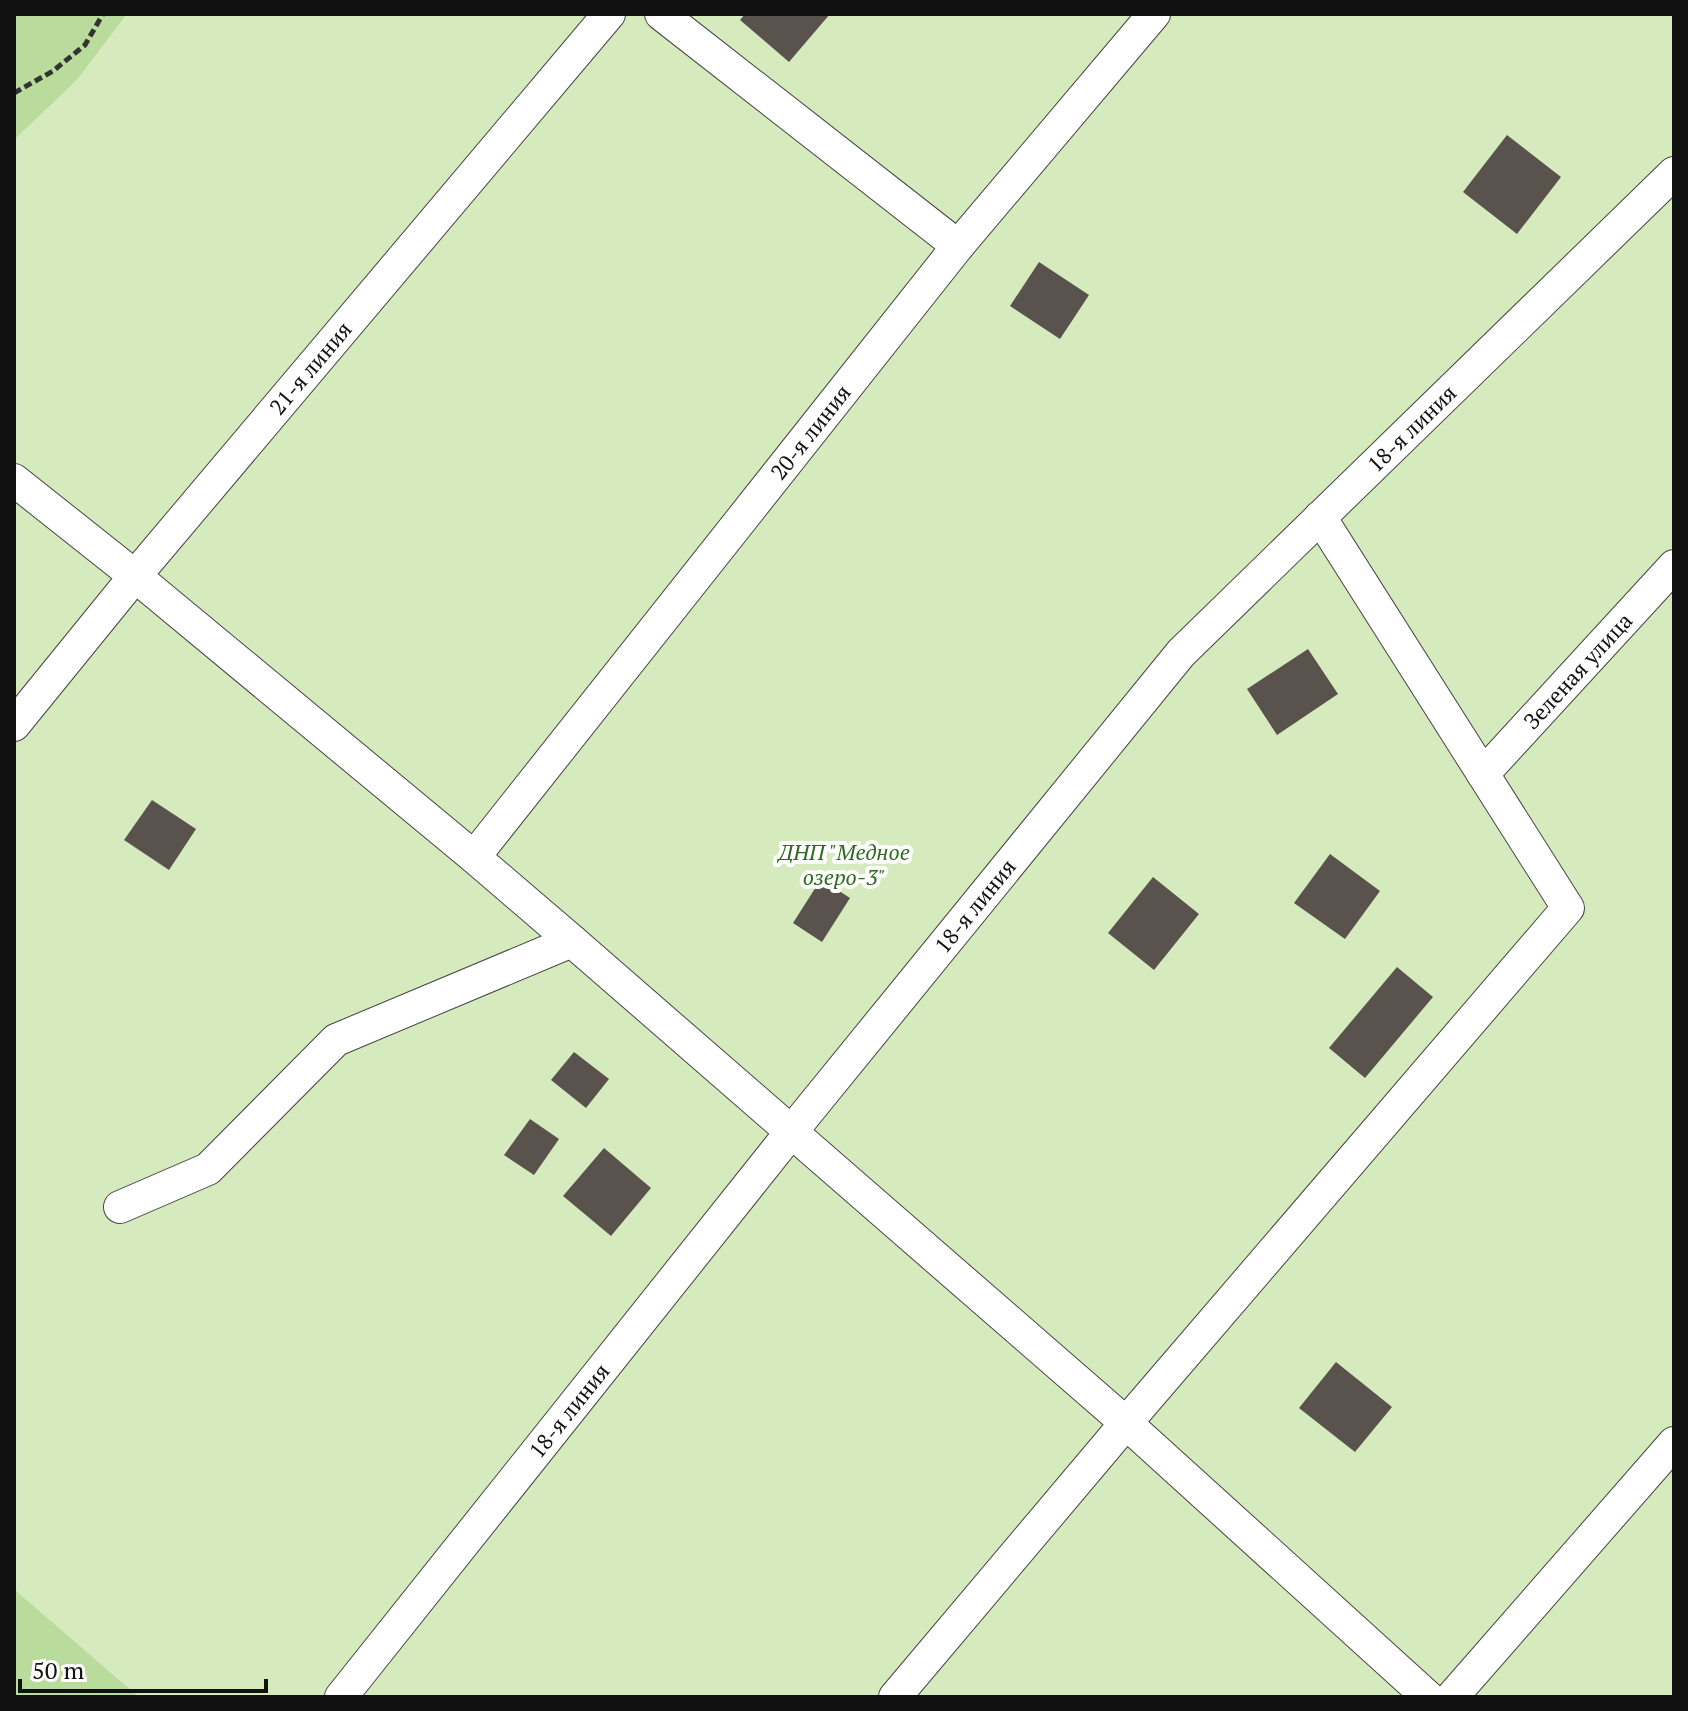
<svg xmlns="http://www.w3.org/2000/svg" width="1688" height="1711" font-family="'PT Serif',serif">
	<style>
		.green { fill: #d5ebbd }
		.forest { fill: #b9dc9c }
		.building { fill: #5a524d }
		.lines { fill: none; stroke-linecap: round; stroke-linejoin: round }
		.street-casing { stroke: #444; stroke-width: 34 }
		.path { stroke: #333; stroke-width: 5; stroke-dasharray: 8 4; stroke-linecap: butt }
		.street { stroke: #fff; stroke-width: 32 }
		.labels { text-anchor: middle; stroke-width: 8; stroke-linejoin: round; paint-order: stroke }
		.street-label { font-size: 22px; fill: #111; stroke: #fff }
		.park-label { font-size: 22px; font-style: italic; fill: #2f6b1f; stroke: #fff }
	</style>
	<rect width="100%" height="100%" fill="#fffdf5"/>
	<path class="green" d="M127 14H1674V1697H139L14 1589V140L77 80Z"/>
	<path class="forest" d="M14 14H127L77 80 14 140Z
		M14 1589 139 1697H14Z"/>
	<path class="building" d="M745 14H830L789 62 740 20Z
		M1507 135 1561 177 1517 234 1463 192Z
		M1039 262 1089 295 1060 339 1010 306Z
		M1308 649 1338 694 1277 735 1247 689Z
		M152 800 196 829 169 870 124 840Z
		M1330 854 1380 891 1345 939 1294 903Z
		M1153 877 1199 914 1154 970 1108 933Z
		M821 879 850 898 822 942 793 923Z
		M1397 967 1433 997 1365 1078 1329 1048Z
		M574 1052 609 1079 586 1108 551 1080Z
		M530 1119 559 1139 534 1175 504 1155Z
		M604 1148 651 1188 611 1236 563 1196Z
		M1336 1362 1392 1407 1355 1452 1299 1408Z"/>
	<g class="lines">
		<defs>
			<g id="street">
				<path d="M661 14 958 246"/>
				<path d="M14 480 135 576 474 857 572 941 1126 1423 1428 1697"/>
				<path id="s1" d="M14 725 135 576 609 14"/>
				<path id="s2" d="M1483 774 1674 566"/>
				<path id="s3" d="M474 857 958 246 1154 14"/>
				<path d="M120 1207 208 1169 336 1040 572 941"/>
				<path id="s4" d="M341 1697 792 1131 1181 653 1674 173"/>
				<path d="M895 1697 1126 1423 1568 908 1320 517"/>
				<path d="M1452 1697 1674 1443"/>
			</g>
		</defs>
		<use href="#street" class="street-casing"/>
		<path class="path" d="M14 93 53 71 85 45 103 14"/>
		<use href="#street" class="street"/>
	</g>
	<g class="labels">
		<g class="street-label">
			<text dy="8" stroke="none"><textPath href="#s1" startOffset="464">21-я линия</textPath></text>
			<text dy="8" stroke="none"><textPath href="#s4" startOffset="1662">18-я линия</textPath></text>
			<text dy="8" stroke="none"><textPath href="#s3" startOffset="542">20-я линия</textPath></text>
			<text dy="8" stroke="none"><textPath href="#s2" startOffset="140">Зеленая улица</textPath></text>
			<text dy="8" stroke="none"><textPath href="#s4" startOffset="1014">18-я линия</textPath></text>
			<text dy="8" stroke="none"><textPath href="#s4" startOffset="366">18-я линия</textPath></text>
		</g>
		<g class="park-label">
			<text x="844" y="860">ДНП "Медное<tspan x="844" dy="25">озеро-3"</tspan></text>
		</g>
	</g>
	<rect width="1688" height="1711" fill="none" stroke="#111111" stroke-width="32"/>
	<path d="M20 1679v12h246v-12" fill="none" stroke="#111111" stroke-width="4"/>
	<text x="32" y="1679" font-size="24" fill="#111111" stroke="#ffffff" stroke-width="6" paint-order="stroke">50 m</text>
</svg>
